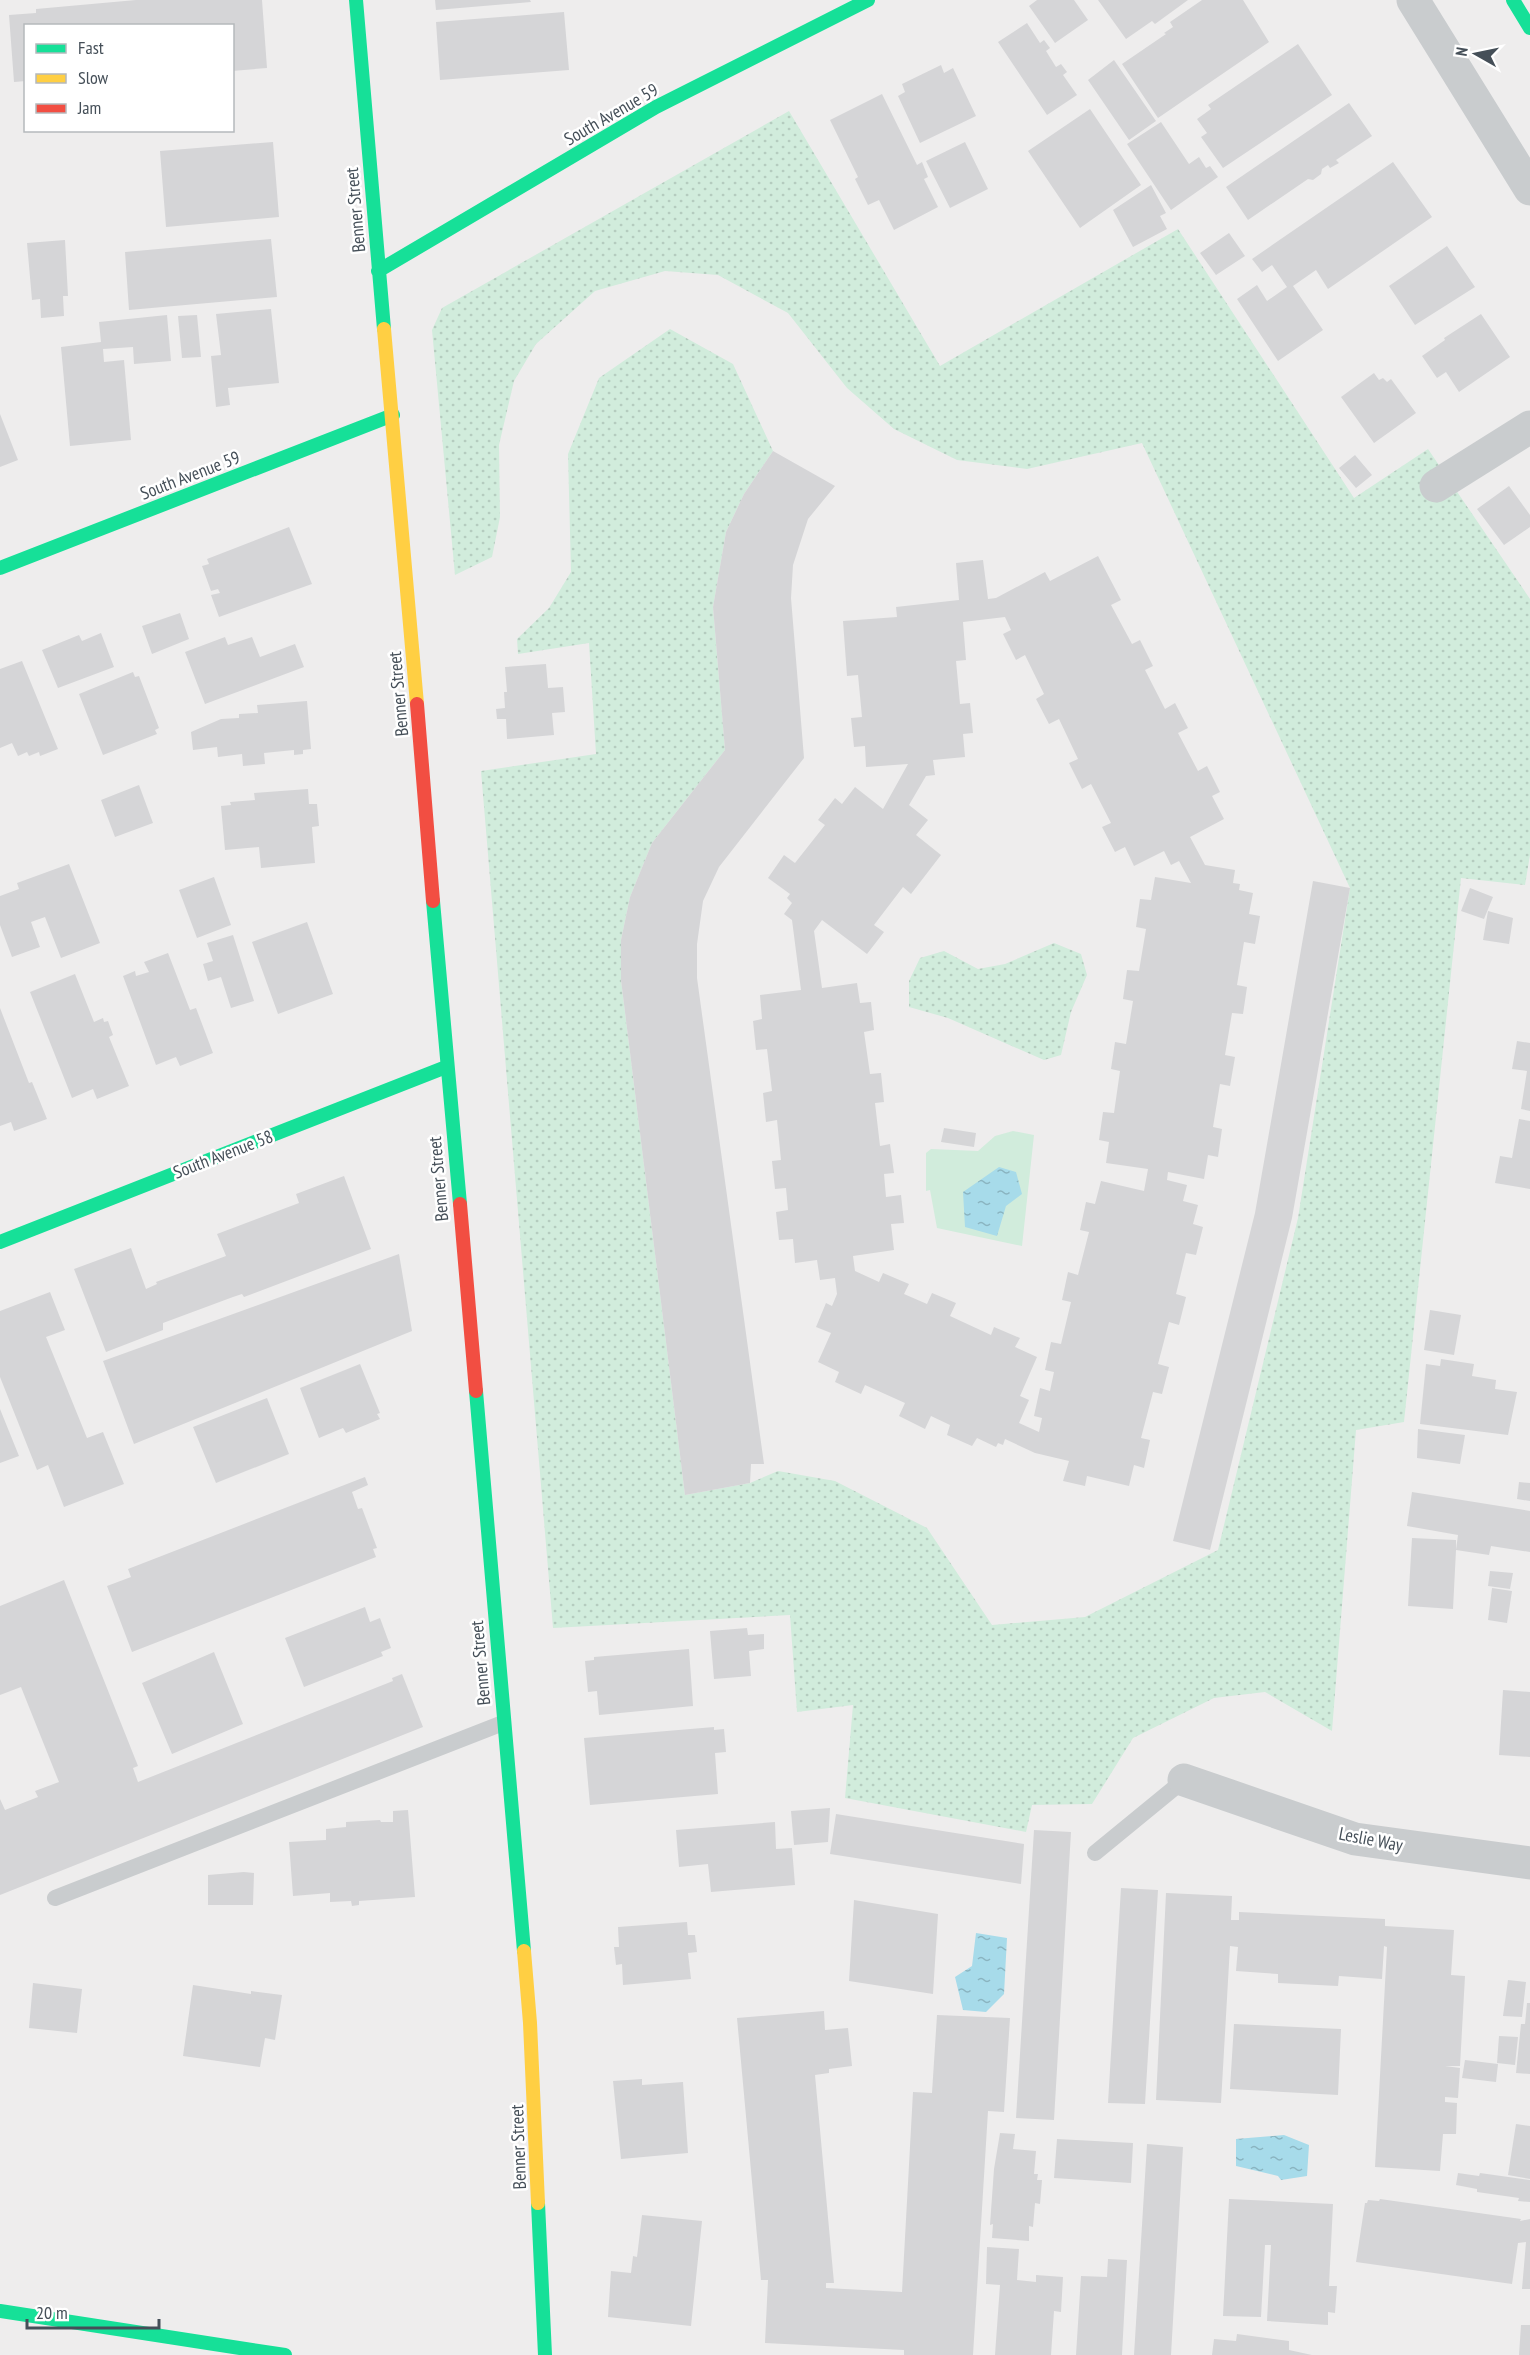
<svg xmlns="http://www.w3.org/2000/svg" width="1530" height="2355" font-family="'PT Sans Narrow',sans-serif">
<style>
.green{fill:url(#green-dots)}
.pitch{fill:#d1ecdc}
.water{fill:url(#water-ripples)}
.building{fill:#d5d5d7;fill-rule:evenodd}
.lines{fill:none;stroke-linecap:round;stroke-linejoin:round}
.lane{stroke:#c9ccce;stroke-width:16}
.street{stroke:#c9ccce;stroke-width:33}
.fast{stroke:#16e098;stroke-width:14}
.slow{stroke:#ffcf43;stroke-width:14}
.jam{stroke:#f24e42;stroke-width:14}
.labels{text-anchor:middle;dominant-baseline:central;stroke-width:5;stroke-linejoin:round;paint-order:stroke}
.street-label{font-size:18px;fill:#454f58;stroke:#fff}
</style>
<defs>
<pattern id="green-dots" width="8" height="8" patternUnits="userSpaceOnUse" patternTransform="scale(1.5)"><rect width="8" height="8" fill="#d1ecdc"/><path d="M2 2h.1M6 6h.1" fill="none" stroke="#b5ccbf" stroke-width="1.8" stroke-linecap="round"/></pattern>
<pattern id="water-ripples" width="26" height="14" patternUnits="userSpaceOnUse" patternTransform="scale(1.5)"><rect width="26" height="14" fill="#a7dbea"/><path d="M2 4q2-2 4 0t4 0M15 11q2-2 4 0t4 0" fill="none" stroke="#8ab4c0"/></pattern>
</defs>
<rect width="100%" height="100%" fill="#eeeded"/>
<path class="green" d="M789,111L940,366L1178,229L1354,498L1428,449L1530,599V855L1525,885L1461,878L1404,1422L1356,1430L1332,1731L1265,1692L1214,1698L1133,1738L1092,1804L1032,1805L1026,1832L845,1798L853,1705L797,1712L790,1615L553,1628L481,771L596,754L589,643L518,654L517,639L549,608L571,572L568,454L599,378L670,329L733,364L773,451L744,494L726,532L713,607L725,750L652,843L630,897L621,940V980L685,1495L750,1483L778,1471L835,1481L927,1528L992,1625L1085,1617L1218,1550L1298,1218L1350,888L1142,443L1027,469L957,460L894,429L847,388L788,313L718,275L665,271L595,291L536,344L514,381L499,445L500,517L492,557L455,575L432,330L442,308Z
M1054,943L1081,954L1087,975L1071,1012L1061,1055L1044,1060L948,1018L909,1007V981L920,958L944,951L978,969L1005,964Z"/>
<path class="pitch" d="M1013,1131L1034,1135L1022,1246L937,1228L930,1190L926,1191V1153L931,1149L978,1151L995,1136Z"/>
<path class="water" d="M999,1167L1016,1172L1022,1194L1006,1206L997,1236L965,1227L963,1192Z
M976,1933L1007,1938L1004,1994L986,2012L963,2010L955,1977L972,1966Z
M1284,2135L1309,2145L1307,2176L1281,2180L1278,2176L1236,2166V2139Z"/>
<path class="building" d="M136,0H262L267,68L232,71V26H26V81L14,82L9,15L36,13V9Z
M435,0H530L531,2L436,10Z
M1037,0H1074L1088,20L1055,43L1029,6Z
M1098,0H1188L1155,24L1152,21L1126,39Z
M1202,0H1243L1269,42L1158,118L1122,64L1166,34L1164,33L1173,27L1170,22Z
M564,12L569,70L440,80L436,22Z
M1027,23L1040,43L1044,40L1050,48L1046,51L1056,67L1061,64L1067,72L1063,75L1077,95L1047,115L998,42Z
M1298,44L1332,95L1223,168L1201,137L1207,133L1197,119L1211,109L1208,105Z
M1114,60L1156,121L1129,140L1088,80Z
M941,65L944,73L953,68L976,116L920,143L898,96L905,92L902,84Z
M882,94L917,165L922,162L928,177L924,179L938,207L894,230L879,200L868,205L855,179L858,177L830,120Z
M1349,103L1372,136L1336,160L1339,163L1330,168L1328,165L1322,169L1321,174L1313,180L1308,179L1248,220L1226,187Z
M1090,109L1141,185L1080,228L1028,151Z
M1161,122L1189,164L1199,157L1206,168L1210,166L1218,177L1171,210L1127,144Z
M273,142L279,217L166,227L160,151Z
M965,142L988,189L950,208L926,161Z
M1393,162L1432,217L1328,289L1316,270L1293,286L1323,330L1278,361L1237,299L1257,285L1267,301L1287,287L1272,265L1262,272L1252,259Z
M1151,185L1166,213L1160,216L1167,229L1133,247L1113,210Z
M1229,233L1245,256L1216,275L1200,253Z
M271,239L277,297L129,310L125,252Z
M65,240L68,296H63L64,316L41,318L40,299L32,300L27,243Z
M1447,246L1475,287L1415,325L1389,286Z
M271,309L279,383L228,388L230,405L216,407L211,356L221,355L216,314Z
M1481,314L1510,357L1459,392L1446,372L1437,378L1422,356L1445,340L1444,338Z
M167,315L171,361L134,364L133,347L103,349L104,362L124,360L131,440L70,446L61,347L101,342L99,322Z
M197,315L201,357L182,358L178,316Z
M1374,373L1379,380L1383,378L1387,382L1391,379L1416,413L1374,443L1341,397Z
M0,414L18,460L0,467Z
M773,451L835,486L808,519L793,565L791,598L804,758L719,867L703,901L697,944V978L764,1464H751L750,1483L685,1495L621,980V940L630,897L652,843L725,750L713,607L726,532L744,494Z
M1355,455L1372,475L1356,488L1339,468Z
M1509,486L1530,515V527L1504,545L1477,509Z
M289,527L312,584L219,617L211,595L220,593L218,589L211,591L202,566L209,564L207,559Z
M1098,556L1121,600L1111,605L1132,644L1140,640L1153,666L1145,670L1165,709L1175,703L1188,728L1178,733L1198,771L1207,766L1220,792L1212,796L1224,819L1190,837L1205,865L1235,870L1233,883L1240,884L1239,890L1253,893L1249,914L1260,916L1255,944L1244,942L1237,985L1247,987L1243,1014L1232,1013L1225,1055L1235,1057L1230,1086L1220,1084L1213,1127L1222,1129L1218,1157L1208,1155L1204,1179L1168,1172L1167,1180L1187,1185L1183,1201L1198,1205L1193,1224L1203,1227L1196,1255L1186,1253L1176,1294L1186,1297L1179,1325L1169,1322L1158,1364L1169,1367L1162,1394L1153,1392L1141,1438L1150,1440L1144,1468L1134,1465L1129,1486L1087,1476L1085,1486L1063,1481L1069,1461L1035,1453L1005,1439L1003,1445L998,1443L996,1447L977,1438L972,1446L947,1435L950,1425L931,1416L925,1429L899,1416L905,1403L865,1385L861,1394L835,1382L839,1372L818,1362L831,1333L816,1327L826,1303L832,1306L837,1294L835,1278L820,1280L817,1260L795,1263L793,1239L779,1240L776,1212L788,1210L786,1188L775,1189L772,1161L781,1160L777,1120L766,1122L763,1093L772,1091L767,1049L756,1050L753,1021L762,1019L760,995L801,990L792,920L784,914L792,903L787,898L790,894L768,878L784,855L795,863L825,825L818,820L835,798L842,804L855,787L883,809L908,764L866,767L865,746L854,747L851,718L862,717L858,675L847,676L843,621L897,617L896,607L959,600L956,563L983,560L988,599L996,598L1045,572L1050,581ZM1005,617L1011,630L1003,634L1016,660L1025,655L1044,694L1036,699L1049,724L1059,719L1078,759L1069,763L1082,789L1091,784L1111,823L1102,827L1115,852L1125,847L1134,866L1164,851L1171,865L1179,861L1191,883L1155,877L1151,900L1140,899L1136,927L1146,929L1139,971L1127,970L1123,999L1133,1001L1126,1044L1115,1042L1111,1069L1120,1071L1114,1113L1103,1112L1099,1140L1109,1142L1106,1163L1148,1169L1144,1191L1101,1181L1095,1204L1086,1202L1080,1230L1089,1232L1078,1275L1068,1272L1062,1300L1071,1302L1061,1344L1051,1342L1045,1370L1054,1372L1050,1391L1040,1388L1034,1416L1042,1418L1039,1432L1019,1423L1029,1400L1020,1396L1037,1357L1015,1347L1020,1338L994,1327L991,1335L950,1316L956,1303L932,1293L927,1304L904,1294L909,1284L883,1273L879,1282L855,1271L853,1256L894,1250L891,1224L904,1223L901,1195L886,1197L884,1174L894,1173L890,1144L880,1146L875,1103L884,1102L881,1073L870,1074L864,1032L874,1030L871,1002L860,1003L857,983L822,988L814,931L822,920L867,954L884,932L874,925L903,887L911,894L941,855L916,835L928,820L909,805L926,776L935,775L933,760L965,757L963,734L973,733L970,703L960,704L956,661L966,660L963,622Z
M180,613L189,639L152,654L142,626Z
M101,633L114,667L58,688L42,650L79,635L82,641Z
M225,637L228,645L252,637L260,657L295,644L304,667L205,704L185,652Z
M22,661L58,749L40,756L39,752L29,756L27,752L18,756L12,743L0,748V669Z
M546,664L548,688L563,687L565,712L552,713L554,735L507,739L506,719H497L496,709L505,708L504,692H507L505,667Z
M133,672L135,677L139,676L159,728L155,730L157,734L103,755L79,694Z
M307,701L311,749L303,750V754L294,755V750L264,753L265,764L243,766L242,754L218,757L217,747L193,750L191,732L221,719L239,718V714L258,713L257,705Z
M139,785L153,823L115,837L101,800Z
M308,789L309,804H317L319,826L312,827L315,863L261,868L259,847L225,850L221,806L231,805L230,802L255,800L254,793Z
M69,864L100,943L61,958L45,917L31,922L40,947L12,957L0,925V896L19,889L17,883Z
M214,877L231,925L197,938L179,890Z
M1313,881L1350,888L1292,1218L1210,1550L1173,1541L1255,1213Z
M1470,888L1493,897L1484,919L1461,911Z
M1488,911L1513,918L1509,944L1483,940Z
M307,922L333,994L278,1014L252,942Z
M233,935L254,1001L231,1008L221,977L208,981L203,964L213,961L207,943Z
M168,953L190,1010L196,1008L213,1053L180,1066L176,1057L156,1065L123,976L135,971L136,976L149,972L144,962Z
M75,974L94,1022L103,1018L104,1022L108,1021L113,1035L109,1037L129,1086L97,1099L93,1089L72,1098L30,992Z
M0,1008L29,1083L32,1082L47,1119L14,1131L11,1122L0,1126Z
M1517,1041L1530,1043V1111L1521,1109L1527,1071L1512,1069Z
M1519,1119L1530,1121V1189L1495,1183L1500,1156L1512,1158Z
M944,1128L976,1133L974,1147L941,1142Z
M344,1176L371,1249L244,1297L242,1294L233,1297L163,1323V1330L106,1352L74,1269L131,1248L146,1289L157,1284L156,1282L226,1256L217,1234L299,1203L296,1194Z
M399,1254L412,1331L134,1444L103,1361Z
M50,1292L65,1330L46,1337L87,1438L103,1432L124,1484L64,1507L48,1465L37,1470L0,1377V1311Z
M1430,1310L1461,1315L1454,1355L1424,1350Z
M1441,1359L1474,1364L1472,1376L1496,1380L1495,1389L1517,1392L1508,1435L1420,1424L1426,1364L1440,1366Z
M360,1364L380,1413L377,1414L380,1419L346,1433L343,1428L319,1438L300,1388Z
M267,1398L289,1454L216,1483L193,1427Z
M0,1409L19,1456L0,1463Z
M1418,1429L1465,1435L1460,1464L1417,1458Z
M365,1477L368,1485L352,1492L358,1509L362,1508L377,1548L373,1549L376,1557L132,1652L107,1586L131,1577L128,1569Z
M1519,1482L1530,1483V1501L1517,1499Z
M1412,1492L1530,1511V1552L1491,1546L1489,1555L1456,1550L1453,1609L1408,1606L1412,1538L1456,1540V1550L1458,1535L1407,1526Z
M1490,1571L1513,1573L1510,1589L1488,1586Z
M64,1580L138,1766L133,1768L138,1782L393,1681L392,1678L402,1674L423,1727L0,1895V1799L5,1810L38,1797L35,1791L59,1782L21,1687L0,1695V1606Z
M1492,1588L1512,1591L1507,1623L1488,1620Z
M365,1607L370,1622L380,1618L391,1648L381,1652L383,1656L304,1687L285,1638Z
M747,1628L748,1635L764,1634V1649L749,1651L751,1676L714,1679L710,1631Z
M689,1649L693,1706L599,1715L597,1691L588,1692L585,1661L594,1660V1657Z
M214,1652L243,1724L172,1754L142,1683Z
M1503,1690L1530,1692V1757L1499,1755Z
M714,1727V1730L724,1729L726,1752L715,1753L718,1794L590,1805L584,1738Z
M830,1808L828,1842L794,1845L791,1811Z
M408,1810L415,1897L359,1901V1905L352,1906L351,1901L330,1902V1893L293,1896L289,1842L326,1840V1829L346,1827V1822L380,1820L381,1822H393V1811Z
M836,1814L1024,1844L1021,1884L830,1854Z
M775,1822L776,1849L792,1848L795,1885L711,1892L708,1864L679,1867L676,1830Z
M1034,1830L1071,1832L1054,2120L1016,2118Z
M244,1872L254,1873L253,1905H208V1875Z
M1121,1888L1158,1890L1145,2104L1108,2103Z
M1166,1893L1232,1896L1231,1920H1239V1912L1385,1919V1926L1454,1930L1451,1975L1465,1976L1460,2066H1445L1460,2068L1458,2098L1445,2097V2102L1457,2103L1456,2134H1443L1440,2171L1375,2167L1387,1947L1384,1946L1382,1979L1339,1976L1338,1986L1278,1983V1974L1236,1971L1238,1947L1230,1946L1221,2103L1156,2100Z
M854,1900L938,1914L933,1994L849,1981Z
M687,1922L688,1935H695L697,1952L688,1953L691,1979L623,1985L622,1964L616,1965L614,1947H619L618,1927Z
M1508,1980L1526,1982L1522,2017L1503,2016Z
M33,1983L82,1989L77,2033L29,2028Z
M193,1985L251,1994V1991L282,1995L275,2040L265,2038L260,2067L183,2056Z
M1527,2003H1530V2074L1516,2073L1521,2024H1525Z
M824,2011L825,2030L848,2028L852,2066L829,2069V2073L815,2075L834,2283H826V2288L902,2292L913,2092L932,2093L937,2015L1010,2018L1004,2112L988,2111L973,2355H904V2350L765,2343L768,2280H761L737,2018Z
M1234,2024L1341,2029L1338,2095L1230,2089Z
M1499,2036L1518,2037L1515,2065L1497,2063Z
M1465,2060L1498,2064L1496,2082L1462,2078Z
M642,2079V2085L683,2082L688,2153L621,2159L613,2081Z
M1516,2124L1530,2126V2179L1508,2175Z
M1000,2133L1015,2134L1013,2149L1036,2151L1034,2174H1038L1037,2180H1042L1040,2204L1035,2203L1033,2227L1029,2226V2241L992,2238L993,2224L990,2225L994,2169Z
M1057,2139L1133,2143L1131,2183L1054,2178Z
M1147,2144L1183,2147L1171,2355H1134Z
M1458,2173L1479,2176L1480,2173L1530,2180V2202L1518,2201L1519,2198L1477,2192V2189L1456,2185Z
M1229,2199L1333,2204L1329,2286H1337L1335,2313L1328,2312V2325L1267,2321L1271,2245H1265L1261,2317L1223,2316Z
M1380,2199L1521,2219L1520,2221L1530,2219V2289H1522L1526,2242L1518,2243L1512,2284L1356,2262L1365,2203H1367L1368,2200L1379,2201Z
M642,2215L702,2221L691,2326L608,2317L611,2271L631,2273L633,2256L637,2257Z
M987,2247L1019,2249L1017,2280L1036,2282V2275L1063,2277L1061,2312L1054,2311L1051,2355H995L1000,2285L986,2284Z
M1108,2259L1127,2260L1122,2355H1076L1081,2276L1107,2277Z
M1521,2325H1530V2355H1519Z
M1237,2334L1289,2341V2350L1312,2355H1212L1214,2339L1236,2341Z"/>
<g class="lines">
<path class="lane" d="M1095,1853L1184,1780
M55,1898L503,1723"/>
<path class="street" d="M1413,0L1530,189
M1436,486L1530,427
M1184,1780L1355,1839L1530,1863"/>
<path class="fast" d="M356,0L384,329
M1513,0L1530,28
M378,271L656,107L868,0
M0,568L393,415
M433,901L460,1204
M0,1242L446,1067
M476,1391L524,1951
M538,2203L545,2355
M0,2311L285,2355"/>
<path class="slow" d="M384,329L417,704
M524,1951L530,2023L538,2203"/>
<path class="jam" d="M417,704L433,901
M460,1204L476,1391"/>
</g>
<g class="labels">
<g class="street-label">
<text transform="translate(611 114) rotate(-30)">South Avenue 59</text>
<text transform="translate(355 210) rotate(-95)">Benner Street</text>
<text transform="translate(190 475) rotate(-21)">South Avenue 59</text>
<text transform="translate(398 694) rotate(-95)">Benner Street</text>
<text transform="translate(223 1154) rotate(-21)">South Avenue 58</text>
<text transform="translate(438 1179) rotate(-95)">Benner Street</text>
<text transform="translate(480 1663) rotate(-95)">Benner Street</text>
<text transform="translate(1371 1839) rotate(11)">Leslie Way</text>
<text transform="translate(518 2147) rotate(-92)">Benner Street</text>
</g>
</g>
<rect x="24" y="24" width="210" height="108" fill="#ffffff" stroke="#b5b9bc" stroke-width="1.5"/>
<rect x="36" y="44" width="30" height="9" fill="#16e098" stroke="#b5b9bc" stroke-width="1.5"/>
<text x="78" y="54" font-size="18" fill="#454f58">Fast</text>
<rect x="36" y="74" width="30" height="9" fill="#ffcf43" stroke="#b5b9bc" stroke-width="1.5"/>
<text x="78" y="84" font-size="18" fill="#454f58">Slow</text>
<rect x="36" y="104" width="30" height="9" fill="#f24e42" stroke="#b5b9bc" stroke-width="1.5"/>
<text x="78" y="114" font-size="18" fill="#454f58">Jam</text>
<g transform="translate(1476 54) rotate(279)" stroke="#ffffff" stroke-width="4.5" paint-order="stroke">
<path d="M0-4.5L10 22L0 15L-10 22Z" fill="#454f58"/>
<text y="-9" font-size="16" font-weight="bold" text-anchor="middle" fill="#454f58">N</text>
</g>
<path d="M27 2319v9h132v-9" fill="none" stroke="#454f58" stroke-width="3"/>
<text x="36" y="2319" font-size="18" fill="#454f58" stroke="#ffffff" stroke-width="4.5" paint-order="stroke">20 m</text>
</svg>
